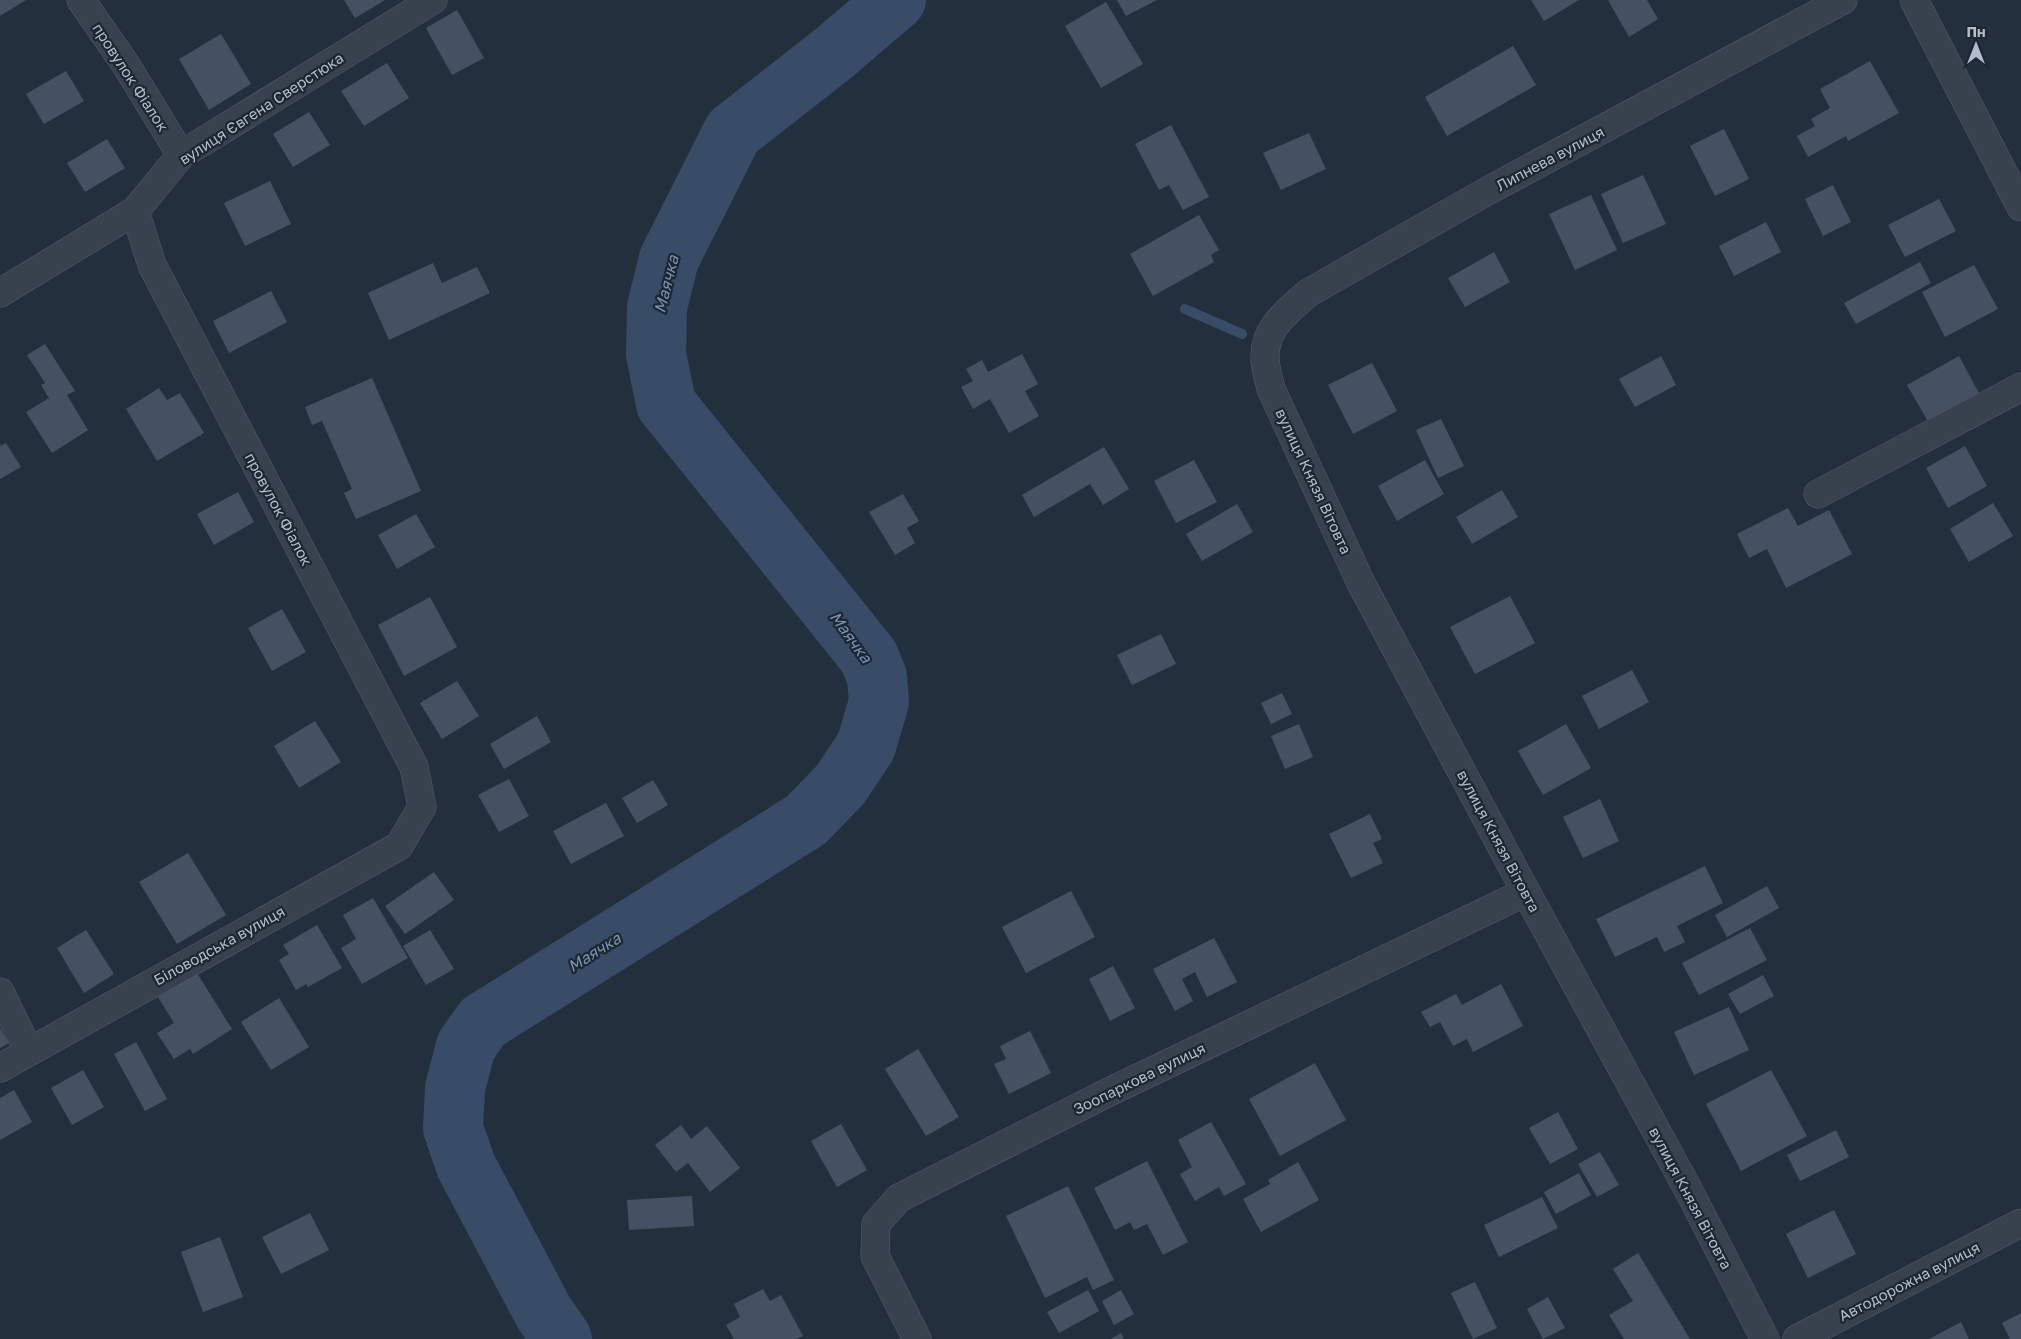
<svg xmlns="http://www.w3.org/2000/svg" width="2021" height="1339" font-family="'Golos Text',sans-serif">
<style>
.lines{fill:none;stroke-linecap:round;stroke-linejoin:round}
.stream{stroke:#394c67;stroke-width:10}
.river{stroke:#394c67;stroke-width:60}
.building{fill:#455162}
.minor-casing{stroke:#565f6c;stroke-width:29}
.minor{stroke:#38414e;stroke-width:28}
.labels{text-anchor:middle;dominant-baseline:central;stroke-width:4.5;stroke-linejoin:round;paint-order:stroke}
.street-label{font-size:15px;fill:#b4bcc9;stroke:#1d2633}
.water-label{font-size:16px;font-style:italic;fill:#7c92b1;stroke:#1d2633}
</style>
<rect width="100%" height="100%" fill="#242f3e"/>
<g class="lines">
<path class="stream" d="M1185,309L1242,334"/>
<path class="river" d="M562,1339L544,1313L466,1166L453,1128L455,1088L466,1046L483,1022L806,820L840,785L866,746L879,702L877,677L869,657L666,404L656,354L657,307L669,259L733,132L834,53L896,0"/>
</g>
<path class="building" d="M0,0H26L0,16Z
M344,0H385L355,18Z
M1117,0H1157L1126,16Z
M1531,0H1579L1544,21Z
M1608,0H1647L1658,19L1629,37Z
M1106,2L1143,64L1101,88L1065,26Z
M457,10L484,58L452,75L426,28Z
M221,34L251,84L209,110L179,59Z
M1513,46L1536,85L1447,136L1425,97Z
M1870,61L1899,113L1848,141L1846,136L1808,157L1797,136L1815,126L1811,119L1830,108L1820,89Z
M387,63L409,98L364,126L341,91Z
M66,71L84,101L44,124L26,94Z
M309,112L330,145L293,167L273,134Z
M1171,125L1209,197L1183,210L1169,185L1159,190L1135,144Z
M1724,129L1749,179L1715,196L1690,146Z
M1309,133L1326,169L1281,190L1263,153Z
M107,139L125,168L85,192L67,163Z
M1643,175L1666,224L1623,243L1601,194Z
M270,181L291,224L245,246L224,203Z
M1833,185L1851,222L1823,236L1805,199Z
M1591,195L1617,250L1575,270L1549,214Z
M1939,199L1956,231L1905,257L1888,225Z
M1199,215L1219,250L1211,255L1214,262L1153,296L1130,254Z
M1766,222L1781,252L1734,276L1719,246Z
M1494,252L1510,282L1465,307L1448,278Z
M1920,262L1931,283L1856,324L1844,303Z
M433,263L442,283L477,267L490,293L389,340L368,293Z
M1974,265L1998,309L1945,337L1922,292Z
M271,291L287,322L229,353L213,321Z
M45,344L75,391L67,395L88,430L52,453L26,412L49,398L41,385L45,383L27,355Z
M1022,354L1038,384L1025,391L1039,416L1009,433L990,399L973,409L961,387L973,381L966,369L982,360L988,372Z
M1661,356L1676,385L1635,407L1619,379Z
M1959,356L1981,397L1930,425L1907,385Z
M1372,363L1397,411L1353,434L1328,385Z
M372,378L421,491L356,519L344,493L352,489L322,421L312,425L305,407Z
M159,388L167,400L180,393L204,433L157,461L126,409Z
M1441,419L1464,466L1438,478L1416,430Z
M0,443L1,446L6,443L21,467L0,479Z
M1965,446L1987,486L1948,508L1926,468Z
M1104,447L1129,489L1103,505L1090,484L1034,517L1022,495Z
M1194,460L1217,502L1176,523L1154,481Z
M1425,460L1444,494L1397,521L1378,486Z
M1502,490L1518,517L1472,544L1456,517Z
M238,492L254,522L214,545L197,514Z
M903,494L919,521L907,528L915,543L895,555L869,512Z
M1993,503L2013,536L1969,562L1950,529Z
M1237,504L1253,532L1202,561L1186,534Z
M1788,508L1798,526L1829,510L1852,554L1786,588L1767,549L1749,558L1737,534Z
M416,514L435,547L397,569L378,535Z
M1510,596L1535,643L1475,674L1450,627Z
M430,597L457,647L404,676L378,625Z
M282,609L306,652L272,671L248,628Z
M1161,634L1176,664L1132,685L1117,655Z
M1632,670L1649,702L1599,729L1582,696Z
M457,681L479,716L442,739L420,703Z
M1282,693L1292,714L1271,724L1261,703Z
M537,716L551,742L504,769L490,744Z
M315,721L341,762L299,788L274,746Z
M1299,724L1313,757L1285,769L1271,736Z
M1566,724L1591,768L1543,795L1518,751Z
M509,779L529,816L499,832L478,795Z
M653,780L668,805L637,823L622,798Z
M1600,799L1619,841L1583,858L1563,817Z
M606,803L624,836L571,864L553,831Z
M1370,814L1382,839L1373,843L1383,863L1351,878L1329,834Z
M188,853L226,915L177,944L139,882Z
M1705,866L1723,903L1677,926L1685,942L1664,952L1657,937L1615,957L1596,919Z
M434,872L454,900L405,934L385,906Z
M1767,886L1779,908L1727,937L1715,915Z
M1071,891L1095,937L1026,973L1002,927Z
M373,898L408,958L362,984L341,948L356,939L343,915Z
M317,925L342,968L308,987L306,984L296,990L279,960L289,954L283,945Z
M1750,928L1767,960L1699,995L1682,963Z
M86,930L114,974L84,993L57,948Z
M430,930L454,969L426,985L403,946Z
M1214,938L1237,982L1207,997L1195,972L1182,979L1193,1001L1175,1011L1153,969Z
M1113,966L1135,1008L1110,1021L1089,979Z
M197,973L232,1029L193,1054L190,1049L174,1059L157,1033L174,1023L158,997Z
M1763,975L1774,996L1740,1014L1728,994Z
M1501,984L1523,1026L1473,1052L1467,1039L1453,1046L1440,1022L1430,1027L1421,1012L1456,994L1462,1005Z
M279,998L309,1047L271,1070L241,1022Z
M1729,1007L1749,1050L1694,1075L1674,1032Z
M0,1028L9,1043L0,1048Z
M1030,1031L1051,1073L1009,1094L994,1064L1006,1059L1000,1046Z
M136,1042L167,1099L145,1111L114,1054Z
M918,1049L959,1117L926,1136L885,1069Z
M1315,1063L1346,1120L1280,1156L1249,1099Z
M83,1070L104,1107L72,1125L51,1088Z
M1771,1070L1807,1136L1741,1171L1706,1104Z
M14,1090L32,1122L0,1140V1098Z
M1558,1112L1578,1149L1550,1164L1529,1128Z
M1211,1122L1246,1184L1224,1196L1219,1187L1195,1201L1180,1174L1192,1167L1178,1140Z
M841,1124L867,1170L837,1187L811,1141Z
M681,1125L691,1139L707,1126L740,1168L710,1192L688,1163L676,1172L655,1145Z
M1836,1130L1849,1157L1800,1181L1787,1155Z
M1600,1152L1619,1185L1597,1197L1578,1164Z
M1147,1161L1188,1242L1163,1255L1147,1224L1134,1230L1130,1222L1115,1230L1094,1188Z
M1298,1162L1319,1200L1261,1232L1243,1199L1270,1184L1268,1180Z
M1579,1173L1591,1195L1556,1214L1544,1192Z
M1068,1186L1114,1280L1093,1290L1087,1277L1045,1298L1006,1216Z
M692,1196L694,1226L629,1230L627,1200Z
M1542,1197L1558,1228L1499,1257L1484,1225Z
M1834,1210L1856,1254L1808,1278L1786,1234Z
M310,1213L329,1250L281,1274L262,1237Z
M220,1237L243,1297L203,1312L181,1252Z
M1638,1253L1690,1339H1624L1609,1315L1633,1301L1613,1269Z
M1475,1282L1497,1328L1473,1339L1451,1293Z
M763,1289L770,1301L781,1295L803,1336L797,1339H734L726,1325L740,1317L734,1304Z
M1088,1290L1099,1311L1059,1333L1047,1312Z
M1121,1290L1134,1314L1114,1325L1102,1301Z
M1548,1297L1565,1328L1543,1339L1527,1309Z
M2021,1313V1339H2010L2002,1323Z
M1961,1322L1969,1339H1929Z
M1121,1333L1124,1339H1111Z"/>
<g class="lines">
<defs>
<path id="minor" d="M81,0L126,65L181,155
M1914,0L2021,207
M0,293L135,211L181,155L433,0
M1818,494L2021,387
M0,992L29,1052
M0,1068L399,846L422,807L414,767L152,265L135,211
M917,1339L875,1256L876,1224L899,1198L1109,1092L1526,892
M1765,1339L1689,1191L1526,892L1361,583L1271,389C1269,379 1265,368 1265,358C1264,328 1288,311 1308,293L1491,189L1843,0
M1797,1339L2021,1223"/>
</defs>
<use href="#minor" class="minor-casing"/>
<use href="#minor" class="minor"/>
</g>
<g class="labels">
<g class="street-label">
<text transform="translate(131 77) rotate(57)">провулок Фіалок</text>
<text transform="translate(261 108) rotate(-33)">вулиця Євгена Сверстюка</text>
<text transform="translate(1550 158) rotate(-28)">Липнева вулиця</text>
<text transform="translate(1314 481) rotate(65)">вулиця Князя Вітовта</text>
<text transform="translate(279 509) rotate(62)">провулок Фіалок</text>
<text transform="translate(1499 841) rotate(62)">вулиця Князя Вітовта</text>
<text transform="translate(219 945) rotate(-29)">Біловодська вулиця</text>
<text transform="translate(1139 1078) rotate(-26)">Зоопаркова вулиця</text>
<text transform="translate(1691 1198) rotate(62)">вулиця Князя Вітовта</text>
<text transform="translate(1909 1281) rotate(-27)">Автодорожна вулиця</text>
</g>
<g class="water-label">
<text transform="translate(666 284) rotate(-76)">Маячка</text>
<text transform="translate(851 637) rotate(54)">Маячка</text>
<text transform="translate(594 952) rotate(-32)">Маячка</text>
</g>
</g>
<g transform="translate(1976 45)" stroke="#1d2633" stroke-width="4" paint-order="stroke">
<path d="M0-4L9 19L0 12L-9 19Z" fill="#b4bcc9"/>
<text y="-8" font-size="14" font-weight="bold" text-anchor="middle" fill="#b4bcc9">Пн</text>
</g>
</svg>
